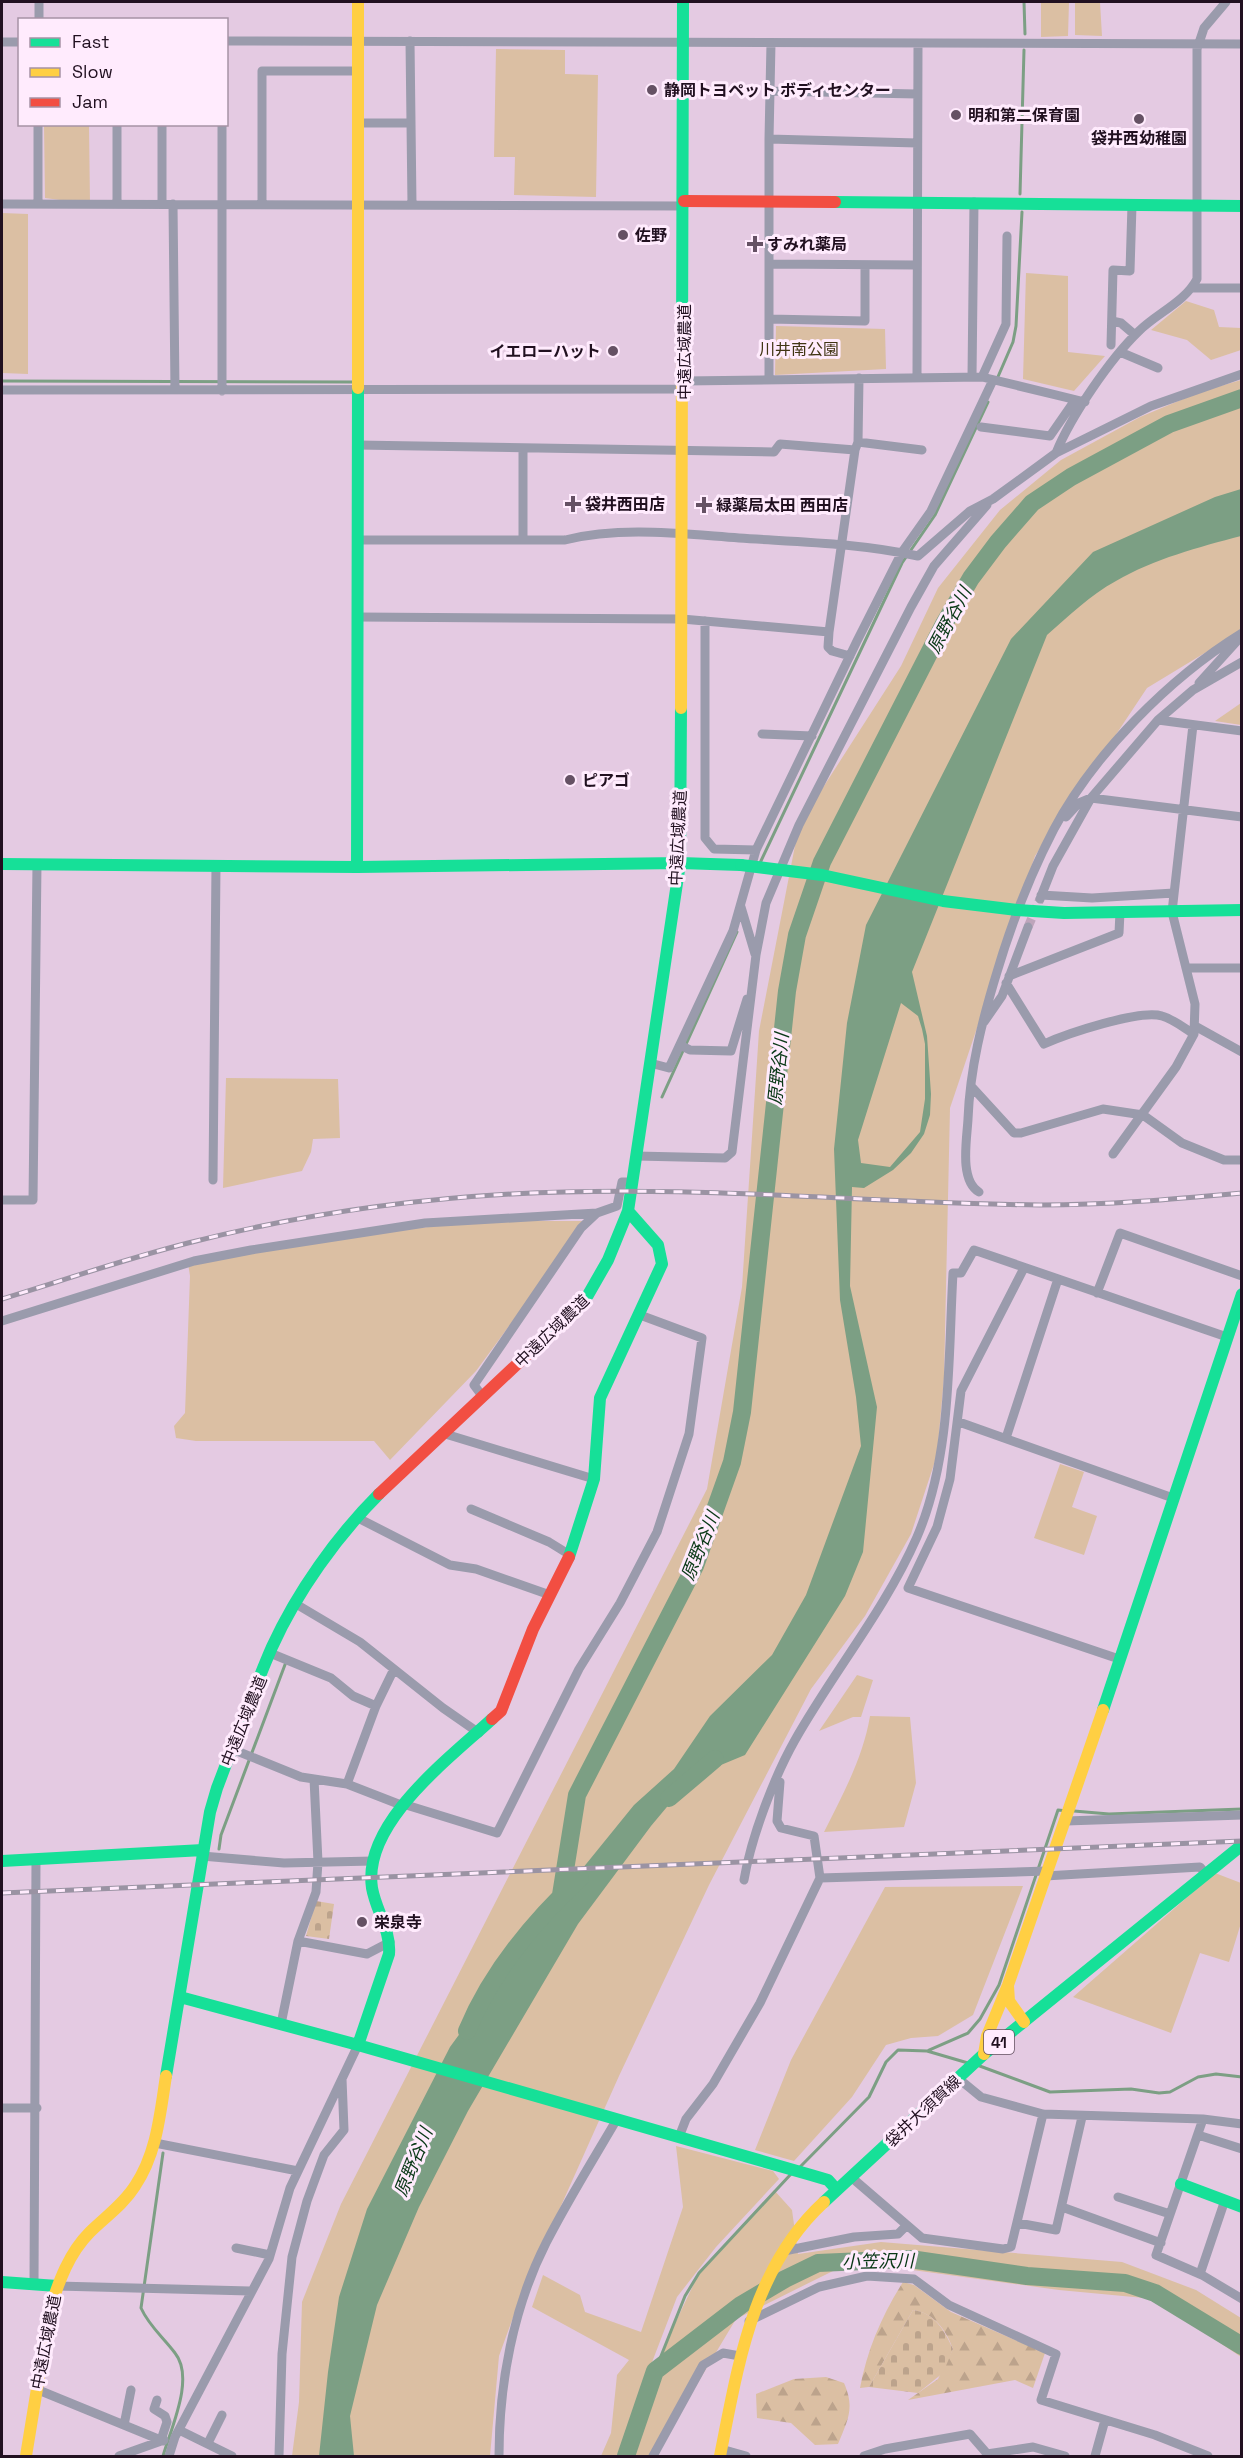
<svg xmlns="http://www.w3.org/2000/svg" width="1243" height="2458" font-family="'Space Grotesk','Noto Sans JP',sans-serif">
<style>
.green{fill:#dbbfa3}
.forest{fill:url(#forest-firs)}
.cemetery{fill:url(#cemetery-stones)}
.water{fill:#7c9f84;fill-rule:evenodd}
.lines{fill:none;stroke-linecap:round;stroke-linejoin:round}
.stream{stroke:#7c9f84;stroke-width:3}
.river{stroke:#7c9f84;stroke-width:18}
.street-tunnel{stroke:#bda5bb;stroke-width:9;stroke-dasharray:9 4.5;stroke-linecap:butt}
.street{stroke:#9a9bac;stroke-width:9}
.fast{stroke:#16e098;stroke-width:12}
.slow{stroke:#ffcf43;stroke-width:12}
.jam{stroke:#f24e42;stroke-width:12}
.rail-casing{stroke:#9a93a3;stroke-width:5}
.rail{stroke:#ffebfd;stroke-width:3;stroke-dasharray:9;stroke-linecap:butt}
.fast-bridge{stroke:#16e098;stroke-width:12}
.poi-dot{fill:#655164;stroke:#ffebfd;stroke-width:2}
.labels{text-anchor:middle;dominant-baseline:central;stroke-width:6;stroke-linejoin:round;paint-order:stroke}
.shield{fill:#ffebfd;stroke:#645262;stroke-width:1.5}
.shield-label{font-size:15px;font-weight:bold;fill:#211020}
.poi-label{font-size:16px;font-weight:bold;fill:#211020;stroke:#ffebfd;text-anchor:start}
.park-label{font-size:16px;fill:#413514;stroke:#ffebfd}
.street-label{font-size:16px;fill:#211020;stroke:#ffebfd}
.water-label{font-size:18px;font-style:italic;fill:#093816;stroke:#ffebfd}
</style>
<defs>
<pattern id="forest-firs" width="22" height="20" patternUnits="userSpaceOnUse" patternTransform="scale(1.5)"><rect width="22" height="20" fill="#dbbfa3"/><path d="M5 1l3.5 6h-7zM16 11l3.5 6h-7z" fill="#bca38c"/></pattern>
<pattern id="cemetery-stones" width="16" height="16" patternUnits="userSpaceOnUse" patternTransform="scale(1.5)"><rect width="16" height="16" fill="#dbbfa3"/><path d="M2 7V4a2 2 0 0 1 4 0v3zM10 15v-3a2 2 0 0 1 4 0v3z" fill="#bca38c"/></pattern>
</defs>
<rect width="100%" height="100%" fill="#e4cae2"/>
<path class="green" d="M1041,2H1069L1068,36L1041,37Z
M1075,2H1100L1102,36L1075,35Z
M496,49L565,50V74L598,75L596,197L514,195L515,157H494Z
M44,125H89L90,204L45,198Z
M2,213L28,214V374L2,373Z
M1026,273L1068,276V352L1105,356L1074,391L1023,379Z
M1186,301L1214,310L1219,327L1241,328V350L1211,360L1187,340L1151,330Z
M776,326L885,329L886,369L775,375Z
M1241,380V631L1147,688L1035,856L950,1108L944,1378L937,1455L911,1534L865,1616L811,1689L709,1885L619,2076L522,2293L499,2356L490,2456H292L299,2402L302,2302L341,2204L707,1489L742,1287L759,1031L799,825L901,666L938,588L1000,510L1061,460L1140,417L1200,392Z
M1241,703V725L1215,721Z
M226,1078L338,1079L340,1138L313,1139L311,1152L302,1171L223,1188Z
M486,1221H584L581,1228L476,1371L390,1460L374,1441H196L176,1438L174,1426L185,1413L190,1276L188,1263L303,1240Z
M1060,1464L1084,1472L1072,1507L1097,1516L1084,1555L1034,1538Z
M857,1675L873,1680L861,1717H853L819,1731Z
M870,1716L910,1717L916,1783L904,1827L824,1832C843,1794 863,1758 870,1716Z
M1215,1873L1241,1883V1923L1229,1962L1200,1953L1171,2033L1073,1997Z
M1023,1886L973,2015L938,2036L911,2038L886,2045L852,2097L794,2161L755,2150L791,2060L885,1887Z
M676,2146L773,2171L779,2179L716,2247L677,2297L641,2391L621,2456H601L611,2433L617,2375L629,2360L532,2307L543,2275L580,2295L585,2312L641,2332L683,2207Z
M774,2190L792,2210L798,2254L881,2242L1122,2262L1196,2290L1241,2318V2357L1155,2299L1059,2290L898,2268L833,2271L736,2319L654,2456H631L635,2434L670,2334L699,2273Z"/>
<path class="forest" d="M903,2282L914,2285L951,2312L1045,2353L1033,2388L1015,2380L908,2400L938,2379L953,2349C946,2330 934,2313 913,2310L869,2387L860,2388C867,2350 882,2315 903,2282Z
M826,2377L844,2383C855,2408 848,2420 838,2444L815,2445L791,2423L757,2418L756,2394L794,2379Z"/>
<path class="cemetery" d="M316,1901L334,1904L329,1939L306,1936Z
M913,2310C935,2313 944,2330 953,2349L943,2373L918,2393L869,2387Z"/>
<path class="water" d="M1241,489V536C1199,547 1154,559 1116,581C1090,595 1069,616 1047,635L912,972L927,1036L931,1094L930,1115L924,1134L911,1153L893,1170L864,1188L852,1187L850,1286L877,1407L863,1552L845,1596L745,1755L692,1777L651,1826L578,1924L468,2111L419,2207L377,2305L350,2416L354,2456H319L328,2372L339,2297L367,2209L450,2047L561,1895L634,1805L674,1769L710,1716L772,1655L806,1595L861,1446L856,1397L840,1300L834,1149L847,1023L866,925L1011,639L1093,552L1215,497ZM901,1003L918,1016L922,1029L925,1044V1099L920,1132L890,1167L861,1163L858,1140Z"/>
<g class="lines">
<path class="stream" d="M1024,2L1025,34
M1020,194L1024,50
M997,379L1013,342L1016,326L1022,212
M2,381L353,382
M760,863L902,563L935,515L988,402
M662,1097L737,932
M1074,1811L1109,1814L1242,1809
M219,1849L221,1835L286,1662
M929,2050L968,2033L980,2019L999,1985L1058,1810L1067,1811
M977,2065L1050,2092L1131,2089L1159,2093L1170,2092L1198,2077L1216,2074L1242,2077
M163,2153L141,2308C149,2326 163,2337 175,2353C195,2378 171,2428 163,2456
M799,2168L869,2097L886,2062L898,2050L927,2051L968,2063
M655,2371L685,2296L699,2273L791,2174"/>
<path class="river" d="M669,1798L715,1759
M561,1895L577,1795L695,1566L732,1462L742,1412L787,991L797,935L822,862L944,624L971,578L998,542L1032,503L1071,477L1169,424L1242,398
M467,2031C491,1973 534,1921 580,1878
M626,2456L655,2371L741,2305L785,2279L818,2263L910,2259L1027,2276L1125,2283L1155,2293L1242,2346"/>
<path class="street-tunnel" d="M1028,927L1040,899"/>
<path class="street" d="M39,20V2
M226,41L1242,44
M410,41L412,205
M2,42H20
M771,43L769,139L917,143
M770,91L917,94
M358,123H411
M117,124V204
M222,124V391
M769,139V264
M38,203V124
M2,204L684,206
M162,204V124
M173,204L175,390
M262,204V71H358
M1193,288H1242
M769,319L865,321V265
M1112,321L1121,323L1135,335
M1111,345L1113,270L1130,271L1132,205
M1120,352L1158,368
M917,377L918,44
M972,377L974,202
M982,377L1006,324L1007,236
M769,380V264L916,265
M684,381L982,377L1085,402
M2,390L684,389
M981,427L1050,436L1075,400
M858,442L922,450
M357,445L774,452L780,444L855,450L829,632
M523,448V540
M855,450L858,442L859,378
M1056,453C1071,416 1110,359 1139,331C1157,313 1185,302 1197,279V49L1204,28L1226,2
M357,540H565C621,526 682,534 739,538C799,542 859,543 918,556L970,511L993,499L1056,453L1151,406L1242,374
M357,617L682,619L829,632L828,647L832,651L850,656
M705,621V838L714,849L756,850
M1199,683L1238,640
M1158,720L1242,731
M762,734L812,736
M1066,817L1079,803L1091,798L1242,817
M1041,895L1092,898L1174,893
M1040,899L1053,866L1091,798L1158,720L1193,690L1242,662
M741,907L755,954
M1186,968H1242
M1009,976L1119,933L1120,912
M1006,983L1044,1044C1066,1034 1140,1009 1162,1016C1173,1019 1184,1028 1194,1034
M984,1022L1002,996L1028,927
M1195,1026L1242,1052
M680,1045L690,1050L731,1051L747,999
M650,1063L669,1068L733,931L756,850L857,641L902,552L931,511L993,380
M971,1086L1014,1133H1021L1103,1109L1143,1115L1182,1143L1224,1160H1242
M1113,1154L1176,1067L1194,1034L1195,1004L1172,912L1193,725
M636,1156L725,1158L732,1152L756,955L766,903L799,825L911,607L934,566L987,505
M213,1180L216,865
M979,1192C959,1180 967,1139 968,1119C970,1068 982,1021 997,972C1012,922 1030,875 1054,829C1094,754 1169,678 1242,633
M2,1200H33L37,864
M1024,1268L961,1391L950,1479L937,1527L908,1588L1119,1659
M1097,1293L1120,1233L1242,1276
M2,1321L194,1261L251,1250L425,1223L597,1213L617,1206L622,1182H632
M483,1397L474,1385L581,1228L597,1213
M959,1422L1173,1498
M442,1433L594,1479
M1006,1438L1058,1279
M471,1509L549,1542L570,1555
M358,1518L450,1565L476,1569L550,1595
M296,1604L360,1642L443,1708L479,1733
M270,1653L331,1678L353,1696L376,1706
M232,1749L301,1777L347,1784L401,1805
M780,1782L777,1821L781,1828L814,1836L820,1878
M347,1784L376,1706L394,1669
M403,1804L497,1833L579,1669L620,1603L657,1532L689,1434L702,1338L640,1315
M1066,1821L1242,1815
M202,1856L284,1863L373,1861
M1045,1876L1200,1867L1206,1874
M744,1880C751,1838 774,1777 795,1740C834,1671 885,1610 917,1537C952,1455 948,1360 953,1273H961L974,1250L1227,1337
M298,1941L367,1954L390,1942
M281,2024L298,1941L316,1892L318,1862L314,1779
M959,2079L981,2097L1043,2114L1203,2119L1242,2124
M2,2108H37
M1203,2119L1156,2255L1202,2275L1242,2299
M1198,2135L1242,2149
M679,2137L686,2119L713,2084L760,2003L820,1878L1047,1871
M155,2143L298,2171
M851,2177L922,2238L1003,2249L1011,2247L1043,2114
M1118,2197L1170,2214
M1062,2207L1161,2243
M1018,2223L1056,2230L1082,2117
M236,2248L270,2255
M784,2251L854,2237L898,2234L907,2225
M1200,2274L1225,2200
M34,2283L36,1859
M57,2286L250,2291
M749,2321L819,2287L867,2276L914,2279L949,2305L1056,2354L1041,2400L1155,2435L1208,2456
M36,2389L163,2441
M157,2400L154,2409L165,2416L167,2422L161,2440
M124,2425L131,2390
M179,2430L232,2456
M208,2443L222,2415
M721,2449L746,2456
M987,2454L1033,2447L1065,2456
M119,2456L164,2440
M169,2456L175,2437L269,2259L290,2188L358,2045
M279,2456L282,2354L292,2257L307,2201L324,2155L344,2130L342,2079
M499,2456C499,2384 513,2308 546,2243C568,2200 593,2160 617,2119
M653,2456L703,2365L723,2353L740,2356
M864,2456L885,2449L970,2434L989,2456
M1095,2456L1105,2420"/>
<path class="fast" d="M835,202L1242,206
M682,352L683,2
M2,864L357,867L680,863L741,865
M357,867L358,388
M1017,910L1064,913L1242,910
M531,1351L588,1295L608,1260L628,1211L680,863L681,708
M569,1557L594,1479L600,1398L662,1264L658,1245L628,1211
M1103,1710L1242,1294
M2,1861L203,1850
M180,1997L358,2045L811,2175L828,2180L837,2190
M358,2045L389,1954C391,1930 376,1911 372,1888C362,1823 450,1758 492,1719
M166,2076L210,1812L217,1788C235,1741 252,1693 272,1647C297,1592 337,1536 379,1494
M1181,2184L1242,2207
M824,2202L984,2054L1242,1845
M2,2282L57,2286"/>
<path class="slow" d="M358,388V2
M681,708L682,352
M1008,1986L1009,2001L1024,2022
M984,2054L987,2036L1008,1985L1103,1710
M26,2456L50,2309C59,2281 69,2253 90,2232C105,2217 123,2205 135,2186C157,2153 160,2114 166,2076
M720,2456C738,2366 752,2268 824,2202"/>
<path class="jam" d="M684,201L835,202
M379,1494L531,1351
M492,1719L501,1711L533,1629L569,1557"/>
<defs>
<path id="rail" d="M2,1299C64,1280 125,1259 188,1243C294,1216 403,1200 512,1194C688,1184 864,1203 1040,1205C1108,1205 1175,1199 1242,1193
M2,1893L1242,1841"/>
</defs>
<use href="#rail" class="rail-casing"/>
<use href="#rail" class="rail"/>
<path class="fast-bridge" d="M741,865L822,875L943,901L1017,910"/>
</g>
<g class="poi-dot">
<circle cx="652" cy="90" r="6"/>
<circle cx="956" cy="115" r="6"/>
<circle cx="1139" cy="119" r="6"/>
<circle cx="623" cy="235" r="6"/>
<path d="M752 235h6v6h6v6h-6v6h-6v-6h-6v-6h6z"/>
<circle cx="613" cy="351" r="6"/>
<path d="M570 495h6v6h6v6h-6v6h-6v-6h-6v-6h6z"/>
<path d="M701 496h6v6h6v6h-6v6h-6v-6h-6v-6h6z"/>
<circle cx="570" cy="780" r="6"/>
<circle cx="362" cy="1922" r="6"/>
</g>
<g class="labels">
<rect class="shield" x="984" y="2030" width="30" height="24" rx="4.5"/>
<g class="shield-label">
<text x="999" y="2042">41</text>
</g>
<g class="poi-label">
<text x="664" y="90">静岡トヨペット ボディセンター</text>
<text x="968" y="115">明和第二保育園</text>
<text x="1139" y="138" text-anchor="middle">袋井西幼稚園</text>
<text x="635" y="235">佐野</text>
<text x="767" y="244">すみれ薬局</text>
<text x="601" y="351" text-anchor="end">イエローハット</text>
<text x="585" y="504">袋井西田店</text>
<text x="716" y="505">緑薬局太田 西田店</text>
<text x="582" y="780">ピアゴ</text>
<text x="374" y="1922">栄泉寺</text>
</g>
<g class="park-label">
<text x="799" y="349">川井南公園</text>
</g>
<g class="street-label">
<text transform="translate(684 352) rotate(-90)">中遠広域農道</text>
<text transform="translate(678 838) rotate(-87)">中遠広域農道</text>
<text transform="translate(552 1331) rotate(-44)">中遠広域農道</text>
<text transform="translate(244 1721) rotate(-68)">中遠広域農道</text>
<text transform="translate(923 2111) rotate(-43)">袋井大須賀線</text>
<text transform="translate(46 2342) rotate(-79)">中遠広域農道</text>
</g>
<g class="water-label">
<text transform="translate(949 620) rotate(-62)">原野谷川</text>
<text transform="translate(778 1069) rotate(-84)">原野谷川</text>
<text transform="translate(700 1546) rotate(-68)">原野谷川</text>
<text transform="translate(413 2162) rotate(-68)">原野谷川</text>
<text transform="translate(878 2261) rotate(-1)">小笠沢川</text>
</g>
</g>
<rect width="1243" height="2458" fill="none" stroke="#211020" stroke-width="6"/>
<rect x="18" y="18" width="210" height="108" fill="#ffebfd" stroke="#a693a5" stroke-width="1.5"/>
<rect x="30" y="38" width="30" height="9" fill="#16e098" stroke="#a693a5" stroke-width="1.5"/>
<text x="72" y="48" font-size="18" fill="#211020">Fast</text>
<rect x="30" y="68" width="30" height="9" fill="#ffcf43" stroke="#a693a5" stroke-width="1.5"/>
<text x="72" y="78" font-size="18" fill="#211020">Slow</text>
<rect x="30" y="98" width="30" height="9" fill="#f24e42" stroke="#a693a5" stroke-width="1.5"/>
<text x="72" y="108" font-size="18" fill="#211020">Jam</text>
</svg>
